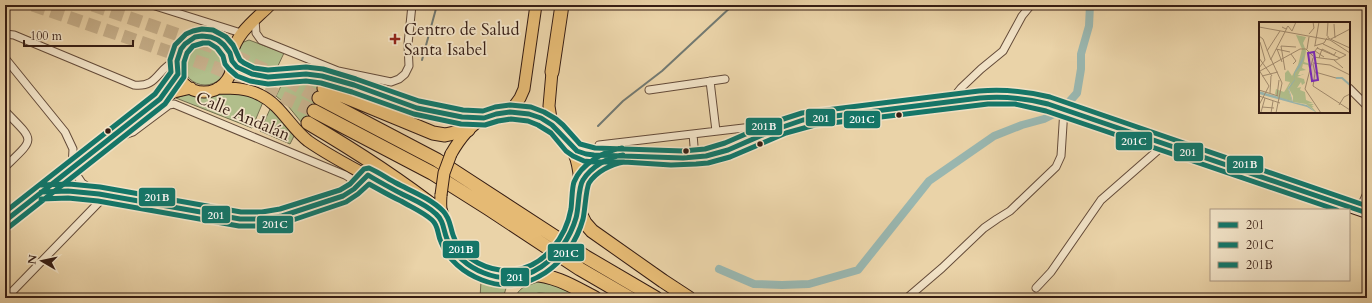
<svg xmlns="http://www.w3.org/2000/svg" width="1372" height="303" font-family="Cardo,serif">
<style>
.green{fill:#b1be8b;stroke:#746e50}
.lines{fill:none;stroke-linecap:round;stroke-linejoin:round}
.stream{stroke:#727971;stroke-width:2}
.canal{stroke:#99b6af;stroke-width:8}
.motorway-tunnel{stroke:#c6af8a;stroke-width:13;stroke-dasharray:13 6;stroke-linecap:butt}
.minor-casing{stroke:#644b39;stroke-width:9}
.secondary-casing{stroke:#371e14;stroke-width:12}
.primary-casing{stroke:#371e14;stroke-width:13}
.trunk-casing{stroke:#371e14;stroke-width:13}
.motorway-casing{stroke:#371e14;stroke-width:15}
.minor{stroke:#f1e2c6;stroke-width:7}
.secondary{stroke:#f1e2c6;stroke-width:10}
.primary{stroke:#e5ba74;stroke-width:11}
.trunk{stroke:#e5ba74;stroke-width:11}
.motorway{stroke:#e5ba74;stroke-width:13}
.trunk-bridge-casing{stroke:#371e14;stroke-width:13;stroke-linecap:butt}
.trunk-bridge{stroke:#e5ba74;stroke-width:11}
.bus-1-casing{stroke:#f1e2c6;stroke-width:8}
.bus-2-casing{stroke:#f1e2c6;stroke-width:8}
.bus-3-casing{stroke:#f1e2c6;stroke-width:8}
.bus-1{stroke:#147668;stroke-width:5}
.bus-2{stroke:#147668;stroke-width:5}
.bus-3{stroke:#147668;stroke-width:5}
.poi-dot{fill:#8f2418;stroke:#f1e2c6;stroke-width:1.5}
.bus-dot{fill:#371e14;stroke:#f1e2c6;stroke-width:1.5}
.labels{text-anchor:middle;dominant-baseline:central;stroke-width:3.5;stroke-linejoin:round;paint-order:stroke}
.poi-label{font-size:17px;fill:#371e14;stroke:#f1e2c6;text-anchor:start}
.street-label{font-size:17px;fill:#371e14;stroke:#f1e2c6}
.inset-river{fill:none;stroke:#99b6af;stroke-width:2}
.inset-road{fill:none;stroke:#a28b6d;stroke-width:1}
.view{fill:#7b2cbf;fill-opacity:0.15;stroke:#7b2cbf;stroke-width:2}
.inset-edge{fill:none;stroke:#371e14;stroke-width:2}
.line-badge{stroke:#f1e2c6;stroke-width:1.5}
.badge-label{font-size:11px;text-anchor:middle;font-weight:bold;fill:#fff}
</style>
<rect width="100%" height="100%" fill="#ead3a8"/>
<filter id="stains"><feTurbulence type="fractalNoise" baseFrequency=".005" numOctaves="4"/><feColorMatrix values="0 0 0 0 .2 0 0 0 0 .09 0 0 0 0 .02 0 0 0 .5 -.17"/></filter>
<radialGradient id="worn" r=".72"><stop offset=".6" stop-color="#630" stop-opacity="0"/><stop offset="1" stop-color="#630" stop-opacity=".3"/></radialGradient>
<path class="green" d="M249,40L284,53L276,70C257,72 232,69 241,43Z
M183 63a22 22 0 1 1 44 0a22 22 0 1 1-44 0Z
M298,79L311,80L326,83L306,128L288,106L276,96L284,80Z
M222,93L244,94L263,102L252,128L176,98L188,94L209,96Z
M271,107L295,134L290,144L260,131Z
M481,281L507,285L503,298H480Z
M540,281L549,282L583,298H562L552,294L539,293L534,294L529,298H515C520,285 529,286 540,281Z"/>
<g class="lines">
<path class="stream" d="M422,60L437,5
M598,126L623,101L662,71L733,5"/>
<path class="canal" d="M719,269L754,284L782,285L809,284L858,270L929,181L994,136L1022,125L1044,119L1054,114L1069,102L1077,93L1081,69V54L1089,26L1090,5"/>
<path class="motorway-tunnel" d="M33,5L216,68L314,111
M93,5L222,50L287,80L319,98"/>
<defs>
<path id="minor" d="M152,5L241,33
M255,20L256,33L261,40L338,71L391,82L399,79L405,74L409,66L408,44L412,5
M5,34L14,35L134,85C158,88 157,68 176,61
M5,58L65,132L73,149L72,168L82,183L95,192
M710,81L716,131
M1349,88L1367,106
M649,90L725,79
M954,102L957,93L961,88L981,69L1003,51L1022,16L1031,5
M5,111C35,142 36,137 5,167
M118,132L127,134L133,132L169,105L174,104L345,175L350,178L354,189
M693,134L695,158
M599,145L752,127
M41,192L68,191L99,194L240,219H263L282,216L343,196L354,189L368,175
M1359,211L1367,193
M1036,288L1051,272L1101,200L1165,144
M6,298L106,195
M907,298L942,268L984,228L997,219L1010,211L1056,167L1061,156L1064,109"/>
<path id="secondary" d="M571,148C591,157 607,154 628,155C658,157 687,161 716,154C744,147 768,131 796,122L980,98C1004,97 1025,98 1048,104L1367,213
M580,185C589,172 600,163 615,156"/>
<path id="primary" d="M176 64a28 28 0 1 1 56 0a28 28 0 1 1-56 0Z
M231,56C237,32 254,21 270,5
M232,62C262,88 280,70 313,75C345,79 376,94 406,104C433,112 456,117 484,118
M218,88C232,88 247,88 260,95C281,105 290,127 308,141C335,160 367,175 396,191C406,196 416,201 426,207
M5,221L160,99L174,92L191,88"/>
<path id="trunk" d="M510,112L520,98L524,89L536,5
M552,125L549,106L552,72
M451,154C459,140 469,126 484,118C520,100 564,122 576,159C583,183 579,207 572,231
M441,195C440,210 441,226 448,240C466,279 512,288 547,264"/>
<path id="motorway" d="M552,72L562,5
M324,88L433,133L445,135L468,130
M319,98L437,160L586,257L656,298
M314,111L432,173L489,209L580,269L630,298
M308,123C354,150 399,179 441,212
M578,209L585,223L592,231L663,281L689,298
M530,274C557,276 572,286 595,298"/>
</defs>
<use href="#minor" class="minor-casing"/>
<use href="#secondary" class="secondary-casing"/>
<use href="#primary" class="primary-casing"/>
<use href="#trunk" class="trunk-casing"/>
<use href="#motorway" class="motorway-casing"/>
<use href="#minor" class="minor"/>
<use href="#secondary" class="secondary"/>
<use href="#primary" class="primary"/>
<use href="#trunk" class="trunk"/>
<use href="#motorway" class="motorway"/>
<defs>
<path id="trunk-bridge" d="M441,195L444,173L451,154
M547,264L561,249L572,231"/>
</defs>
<use href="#trunk-bridge" class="trunk-bridge-casing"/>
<use href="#trunk-bridge" class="trunk-bridge"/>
<defs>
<path id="bus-1" d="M41,192L68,191L99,194L240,219H263L282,216L343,196L354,189L368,175C379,182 391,188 402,194C414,200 427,205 436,214C444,221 443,229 447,239C453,254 468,267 484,273C526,290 564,258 576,218C579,208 578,187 583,180C591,167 608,157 623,155
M5,221L160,99L178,74L177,61L181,49L185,44L195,37L202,36L211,37L218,40L224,45L230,53L232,61L237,67L252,74L268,77L306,74L322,76L354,85L417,108L462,117L484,118L496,114L510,112L529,114L541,118L552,125L577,151L586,154L594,155L683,158L706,156L728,150L774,130L803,120L980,98C1003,96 1025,98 1048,104L1367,213"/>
<path id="bus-2" d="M41,199L68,198L98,201L239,226H264L284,223L346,202L358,194L369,184C380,190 390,196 401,201C411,207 423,212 432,220C439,226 437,234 441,242C448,260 464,273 482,280C528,298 571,263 583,219C585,211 586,188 589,183C596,172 611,164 624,162
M9,227L165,104L184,77V62L187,53L193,46L203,43H209L217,48L223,56L225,64L229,69L237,76L250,81L268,84L306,81L321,83L352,92L414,114L461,124L485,125L498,121L511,119L528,121L538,125L551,133L566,151L573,156L584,161L594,162H624L671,165L696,164L708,163L730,157L786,133L815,125L988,104H1015L1046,111L1337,210"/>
<path id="bus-3" d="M41,185L69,184L100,187L241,212H262L280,209L340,190L350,184L364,169L369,168C378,172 387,178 396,183C411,191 430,198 443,211C450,218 450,226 453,235C461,260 491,273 515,270C545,266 566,237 571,209C572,201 572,187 574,182C581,164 604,151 622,148
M5,212L155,94L171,72L170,60L175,45L186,34L193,31L202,29L213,30L226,37L233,45L240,60L244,63L254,68L268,70L306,67L323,69L356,79L419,101L463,110L483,111L495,107L510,105L531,107L544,112L556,119L563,125L580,144L595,148L683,151L705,149L725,143L771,123L802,113L979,91C1004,89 1026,91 1050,97L1367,206"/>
</defs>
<use href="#bus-1" class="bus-1-casing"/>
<use href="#bus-2" class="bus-2-casing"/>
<use href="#bus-3" class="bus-3-casing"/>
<use href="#bus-1" class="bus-1"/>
<use href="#bus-2" class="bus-2"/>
<use href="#bus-3" class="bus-3"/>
</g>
<path class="poi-dot" d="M393 33h4v4h4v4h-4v4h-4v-4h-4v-4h4z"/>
<g class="bus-dot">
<circle cx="899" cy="115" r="3.5"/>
<circle cx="108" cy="131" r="3.5"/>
<circle cx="760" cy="144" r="3.5"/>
<circle cx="686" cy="151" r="3.5"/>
</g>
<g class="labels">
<g class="poi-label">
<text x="404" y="29">Centro de Salud<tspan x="404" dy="20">Santa Isabel</tspan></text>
</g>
<g class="street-label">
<text transform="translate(243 116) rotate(23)">Calle Andalán</text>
</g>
</g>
<g transform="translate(1259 22)">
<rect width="91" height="91" fill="#ead3a8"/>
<path d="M37,13L47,15L44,21L47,29L45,40L51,42L50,46L49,43L44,42L43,46L47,48L41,49L39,53H42L44,52H45L38,55L45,57L46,61L43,63L42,60L38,66L42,65L41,68L46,70L47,78L54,81L48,82H55L52,84H55L53,85L58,91L47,82L34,80V74L30,67L32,61L29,66L33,79L20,76L16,72L17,67L25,70L27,67L31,60L26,59V51L29,48L33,54L39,43L43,27Z" fill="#b1be8b"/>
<path d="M41,0L45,34L44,39L41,45L36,51V58L30,67L34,80L48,83L58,91L48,85L0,72V69L33,79L29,66L36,57L35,51L45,33Z" fill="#99b6af"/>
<path class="inset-river" d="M77,56H83L91,63"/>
<path class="inset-road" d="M75,2L76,16M0,5L71,18L91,31M23,5L27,7L29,4L33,9L37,0M50,12L55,6L54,0M0,14L4,17L12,38M68,14L69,0M69,14V16L91,26M72,17L91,7M64,22L87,33M56,23L60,0M55,24L65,21L68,16M59,25L56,29L65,35M58,26L81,36M17,27L31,30M18,27L23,40M48,27L50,15M8,29L21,9M32,32L37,39L34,42M54,35L77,38L87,33M0,36L13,54M54,36L46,67L62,91M60,36L63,27L75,33L77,30M75,38L84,46M54,41L71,43L91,53M54,42L56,51L54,64L91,88M0,46L6,38L1,20M0,48L10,64L0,83M26,48L22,24L37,25M1,49L41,27H47L54,34M56,50L77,56M3,54L19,50M0,68L19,74M11,71L12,54M0,74L21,81M18,74L20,58M80,83L85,75L91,72M3,85L15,86M2,90L6,76M12,91L14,79M17,91L23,61L12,37L28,6"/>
<path class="view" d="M55,30L59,58L53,59L49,31Z"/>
<rect width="91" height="91" class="inset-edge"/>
</g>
<g class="line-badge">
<rect x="805" y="108" width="31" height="19" rx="4" fill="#147668"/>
<rect x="843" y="110" width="38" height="19" rx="4" fill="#147668"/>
<rect x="745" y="117" width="38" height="19" rx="4" fill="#147668"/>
<rect x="1115" y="131" width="38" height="20" rx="4" fill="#147668"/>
<rect x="1173" y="142" width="31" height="20" rx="4" fill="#147668"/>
<rect x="1226" y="155" width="38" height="19" rx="4" fill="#147668"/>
<rect x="138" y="187" width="38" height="20" rx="4" fill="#147668"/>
<rect x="201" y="205" width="30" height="19" rx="4" fill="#147668"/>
<rect x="256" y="215" width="38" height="19" rx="4" fill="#147668"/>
<rect x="442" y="240" width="38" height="19" rx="4" fill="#147668"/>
<rect x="547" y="243" width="38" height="19" rx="4" fill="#147668"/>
<rect x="500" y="267" width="30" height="20" rx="4" fill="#147668"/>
</g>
<g class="badge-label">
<text x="821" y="122">201</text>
<text x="862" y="123">201C</text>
<text x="764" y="130">201B</text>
<text x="1134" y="145">201C</text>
<text x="1188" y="156">201</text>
<text x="1245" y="168">201B</text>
<text x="157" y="201">201B</text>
<text x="216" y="219">201</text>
<text x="275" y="228">201C</text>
<text x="461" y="253">201B</text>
<text x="566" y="257">201C</text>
<text x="515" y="281">201</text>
</g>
<rect width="1372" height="303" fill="none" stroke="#ead3a8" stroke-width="20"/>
<rect x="6" y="6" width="1360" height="291" fill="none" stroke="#371e14" stroke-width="2"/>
<rect x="10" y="10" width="1352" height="283" fill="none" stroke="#371e14"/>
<rect x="1210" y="209" width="140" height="72" fill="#f1e2c6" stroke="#a7947f"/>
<rect x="1218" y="222" width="20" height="6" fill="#147668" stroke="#a7947f"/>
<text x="1246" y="229" font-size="12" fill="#371e14">201</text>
<rect x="1218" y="242" width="20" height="6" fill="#147668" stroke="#a7947f"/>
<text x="1246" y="249" font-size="12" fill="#371e14">201C</text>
<rect x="1218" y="262" width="20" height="6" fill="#147668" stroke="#a7947f"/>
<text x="1246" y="269" font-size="12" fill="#371e14">201B</text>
<g transform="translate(42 261) rotate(279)" stroke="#f1e2c6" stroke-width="3" paint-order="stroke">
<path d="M0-3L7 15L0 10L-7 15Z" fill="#371e14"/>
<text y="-6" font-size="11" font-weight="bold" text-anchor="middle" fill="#371e14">N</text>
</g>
<path d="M24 40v6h109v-6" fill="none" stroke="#371e14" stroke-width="2"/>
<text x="30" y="40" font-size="12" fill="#371e14" stroke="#f1e2c6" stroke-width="3" paint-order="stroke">100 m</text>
<rect width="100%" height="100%" filter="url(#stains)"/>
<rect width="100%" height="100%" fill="url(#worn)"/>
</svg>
